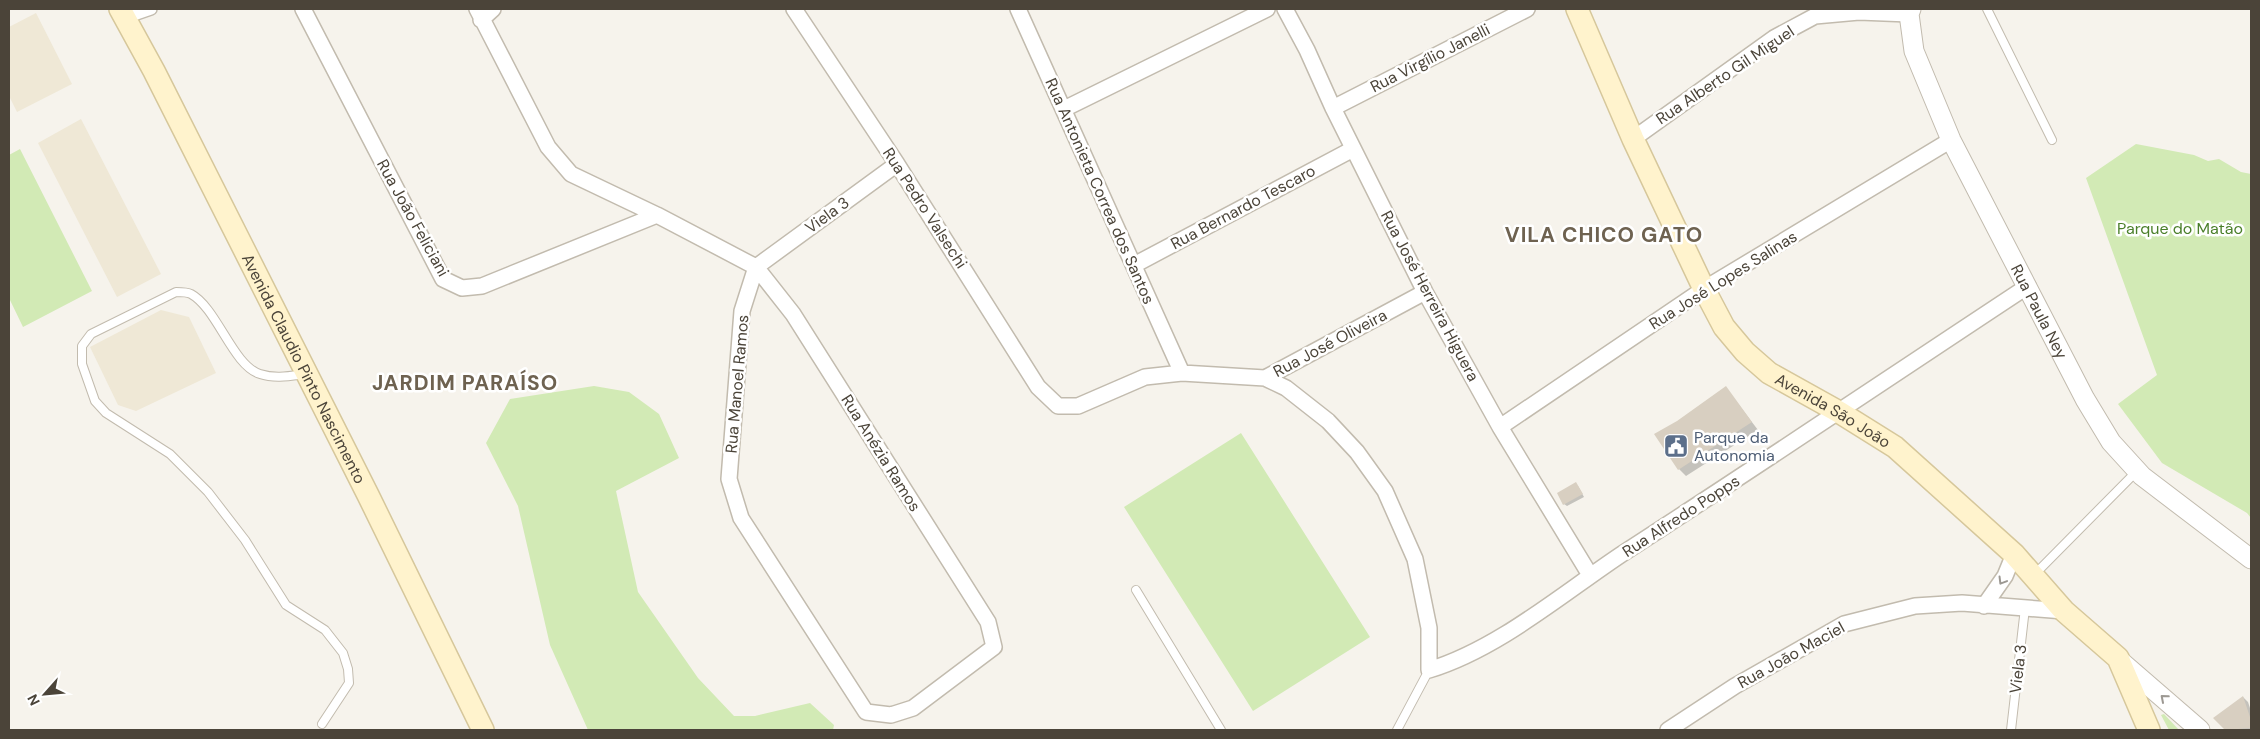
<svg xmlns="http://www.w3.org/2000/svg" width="2260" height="739" font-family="'DM Sans',sans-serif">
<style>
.education{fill:#efe8d6}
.green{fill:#d2eab5}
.shadow{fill:#0003}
.building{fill:#d8cfc1}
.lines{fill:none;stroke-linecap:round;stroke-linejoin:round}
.service-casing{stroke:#c2bbae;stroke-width:10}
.pedestrian-casing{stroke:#c2bbae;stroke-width:14}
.minor-casing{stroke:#c2bbae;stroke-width:18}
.tertiary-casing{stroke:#c2bbae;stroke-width:21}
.secondary-casing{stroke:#d6c79b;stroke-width:24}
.service{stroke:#fff;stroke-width:8}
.pedestrian{stroke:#fff;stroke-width:11}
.minor{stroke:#fff;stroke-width:15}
.tertiary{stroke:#fff;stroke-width:19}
.secondary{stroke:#fff3cd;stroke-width:21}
.oneway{stroke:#9c9892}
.labels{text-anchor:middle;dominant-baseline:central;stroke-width:5;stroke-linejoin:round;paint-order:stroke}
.street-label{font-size:16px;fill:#4b4439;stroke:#fff}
.park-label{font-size:16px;fill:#4a7f2a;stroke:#fff}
.service-label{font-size:16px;fill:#4e5e75;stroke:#fff;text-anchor:start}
.district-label{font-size:21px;font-weight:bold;letter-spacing:1px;fill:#6e6250;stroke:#fff}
</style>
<rect width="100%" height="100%" fill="#f6f3ec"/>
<path class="education" d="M36,13L72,84L17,112L9,96V27Z
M81,119L161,274L117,297L38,143Z
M161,310L189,317L216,373L136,411L118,405L90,347Z"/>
<path class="green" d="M2136,144L2194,155L2208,161L2219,159L2241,172L2251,174V518L2247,513L2162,463L2118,404L2157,375L2086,178Z
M20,149L92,291L23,327L9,298V155Z
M594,386L629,392L659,414L679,458L616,491L638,592L698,678L734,716H755L810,703L834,725L833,730H588L550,645L518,506L486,443L510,399Z
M1241,433L1370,637L1253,711L1124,507Z
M2164,714L2179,730H2169L2161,715Z"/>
<path class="shadow" d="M1726,388L1758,430L1686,476L1679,469L1677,422Z
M1578,486L1584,497L1567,506L1564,504Z
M2243,697L2248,702L2251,711V730H2227L2215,718Z"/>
<path class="building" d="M1726,386L1752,422L1678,470L1654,434L1677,421Z
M1576,482L1583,494L1563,505L1557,493Z
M2243,696L2251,720V728L2225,730L2213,718Z"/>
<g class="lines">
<defs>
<path id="service" d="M1987,9L2052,140
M306,374C290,376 275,379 260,374C233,366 217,308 191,294C187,292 180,292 176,292L91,334L82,346V364L95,401L106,413L170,454L208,492L245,540L286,605L325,630L343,653L348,669L349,683L322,724
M2035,574L2137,471
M1136,590L1221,730
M1397,730L1429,670
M2011,730L2025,608"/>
<path id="pedestrian" d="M125,18L151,9"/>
<path id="minor" d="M303,9L443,279L462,288L482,286L657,215
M477,9L548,147L571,174L657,215L756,267L742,311L729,479L741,518L866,712L891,715L913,708L994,647L988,622L793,314L756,267L897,164
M794,9L897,164L1038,387L1058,406H1078L1145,377L1182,373L1265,378L1425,292
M1018,9L1182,373
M1285,9L1307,50L1333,108L1425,292L1500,427L1590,575
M481,20L493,9
M1333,108L1527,9
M1064,109L1267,9
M1633,139L1774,38L1815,16L1859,12L1909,14
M1134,265L1353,149
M1265,378L1286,388L1328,421L1357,452L1385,491L1415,559L1429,628V670C1498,649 1562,594 1622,554C1758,466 1893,375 2028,286
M1500,427L1704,289L1951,140
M1984,606L2005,576L2014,554
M1668,730L1735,686L1844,624L1915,606L1962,603L2064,611"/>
<g id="tertiary">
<path id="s1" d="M1911,9L1909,14L1914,51L1951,140L2085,399L2111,442L2142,476L2251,559"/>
<path d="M2118,659L2200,730"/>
</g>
<g id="secondary">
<path id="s2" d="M120,9L154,71L368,495L483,730"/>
<path id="s3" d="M1577,9L1633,139L1704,289L1724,327L1745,352L1769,373L1839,412L1895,447L2014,554L2064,611L2118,658L2149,730"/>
</g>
</defs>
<use href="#service" class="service-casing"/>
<use href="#pedestrian" class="pedestrian-casing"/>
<use href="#minor" class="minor-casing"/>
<use href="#tertiary" class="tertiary-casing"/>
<use href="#secondary" class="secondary-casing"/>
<use href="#service" class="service"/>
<use href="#pedestrian" class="pedestrian"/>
<use href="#minor" class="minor"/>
<use href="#tertiary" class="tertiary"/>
<use href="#secondary" class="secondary"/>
</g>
<defs><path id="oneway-chevron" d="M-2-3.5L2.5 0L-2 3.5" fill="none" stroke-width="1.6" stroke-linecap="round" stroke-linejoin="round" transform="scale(1.25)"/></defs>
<g class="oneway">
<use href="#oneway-chevron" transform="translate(2002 581) rotate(121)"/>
<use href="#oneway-chevron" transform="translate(2164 698) rotate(-139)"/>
</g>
<defs>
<symbol id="civic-square" viewBox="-11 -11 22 22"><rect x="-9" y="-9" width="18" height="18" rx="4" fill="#5c6f8a" stroke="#fff"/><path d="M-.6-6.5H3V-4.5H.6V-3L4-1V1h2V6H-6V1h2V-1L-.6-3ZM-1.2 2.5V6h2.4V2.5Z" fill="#fff"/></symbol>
</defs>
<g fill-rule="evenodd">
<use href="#civic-square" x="1662" y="432" width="28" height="28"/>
</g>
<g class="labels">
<g class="street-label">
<text transform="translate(1430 58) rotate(-27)">Rua Virgílio Janelli</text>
<text transform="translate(1725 75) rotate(-34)">Rua Alberto Gil Miguel</text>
<text transform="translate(1100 191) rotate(66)">Rua Antonieta Correa dos Santos</text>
<text transform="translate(1243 207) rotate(-28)">Rua Bernardo Tescaro</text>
<text transform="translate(925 208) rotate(57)">Rua Pedro Valsechi</text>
<text transform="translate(827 215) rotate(-36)">Viela 3</text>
<text transform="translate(413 218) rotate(61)">Rua João Feliciani</text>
<text transform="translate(1723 280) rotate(-32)">Rua José Lopes Salinas</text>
<text transform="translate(1430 296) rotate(62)">Rua José Herreira Higuera</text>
<text stroke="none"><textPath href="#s1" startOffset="332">Rua Paula Ney</textPath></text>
<text transform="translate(1330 343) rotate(-28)">Rua José Oliveira</text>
<text stroke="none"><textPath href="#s2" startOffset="404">Avenida Claudio Pinto Nascimento</textPath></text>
<text transform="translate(737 384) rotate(-85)">Rua Manoel Ramos</text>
<text stroke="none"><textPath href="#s3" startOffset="489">Avenida São João</textPath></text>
<text transform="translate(881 453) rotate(58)">Rua Anézia Ramos</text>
<text transform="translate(1681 516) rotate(-33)">Rua Alfredo Popps</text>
<text transform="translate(1791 655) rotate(-29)">Rua João Maciel</text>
<text transform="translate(2018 669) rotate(-83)">Viela 3</text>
</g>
<g class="park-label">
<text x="2180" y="228">Parque do Matão</text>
</g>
<g class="service-label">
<text x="1694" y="437">Parque da<tspan x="1694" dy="18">Autonomia</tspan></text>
</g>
<g class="district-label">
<text x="1604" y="235">VILA CHICO GATO</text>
<text x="465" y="383">JARDIM PARAÍSO</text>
</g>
</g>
<rect width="2260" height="739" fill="none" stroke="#4b4439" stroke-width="20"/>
<g transform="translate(45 694) rotate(243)" stroke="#ffffff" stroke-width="4" paint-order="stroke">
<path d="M0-4L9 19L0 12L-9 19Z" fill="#4b4439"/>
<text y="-8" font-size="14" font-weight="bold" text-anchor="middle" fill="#4b4439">N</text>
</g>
</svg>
